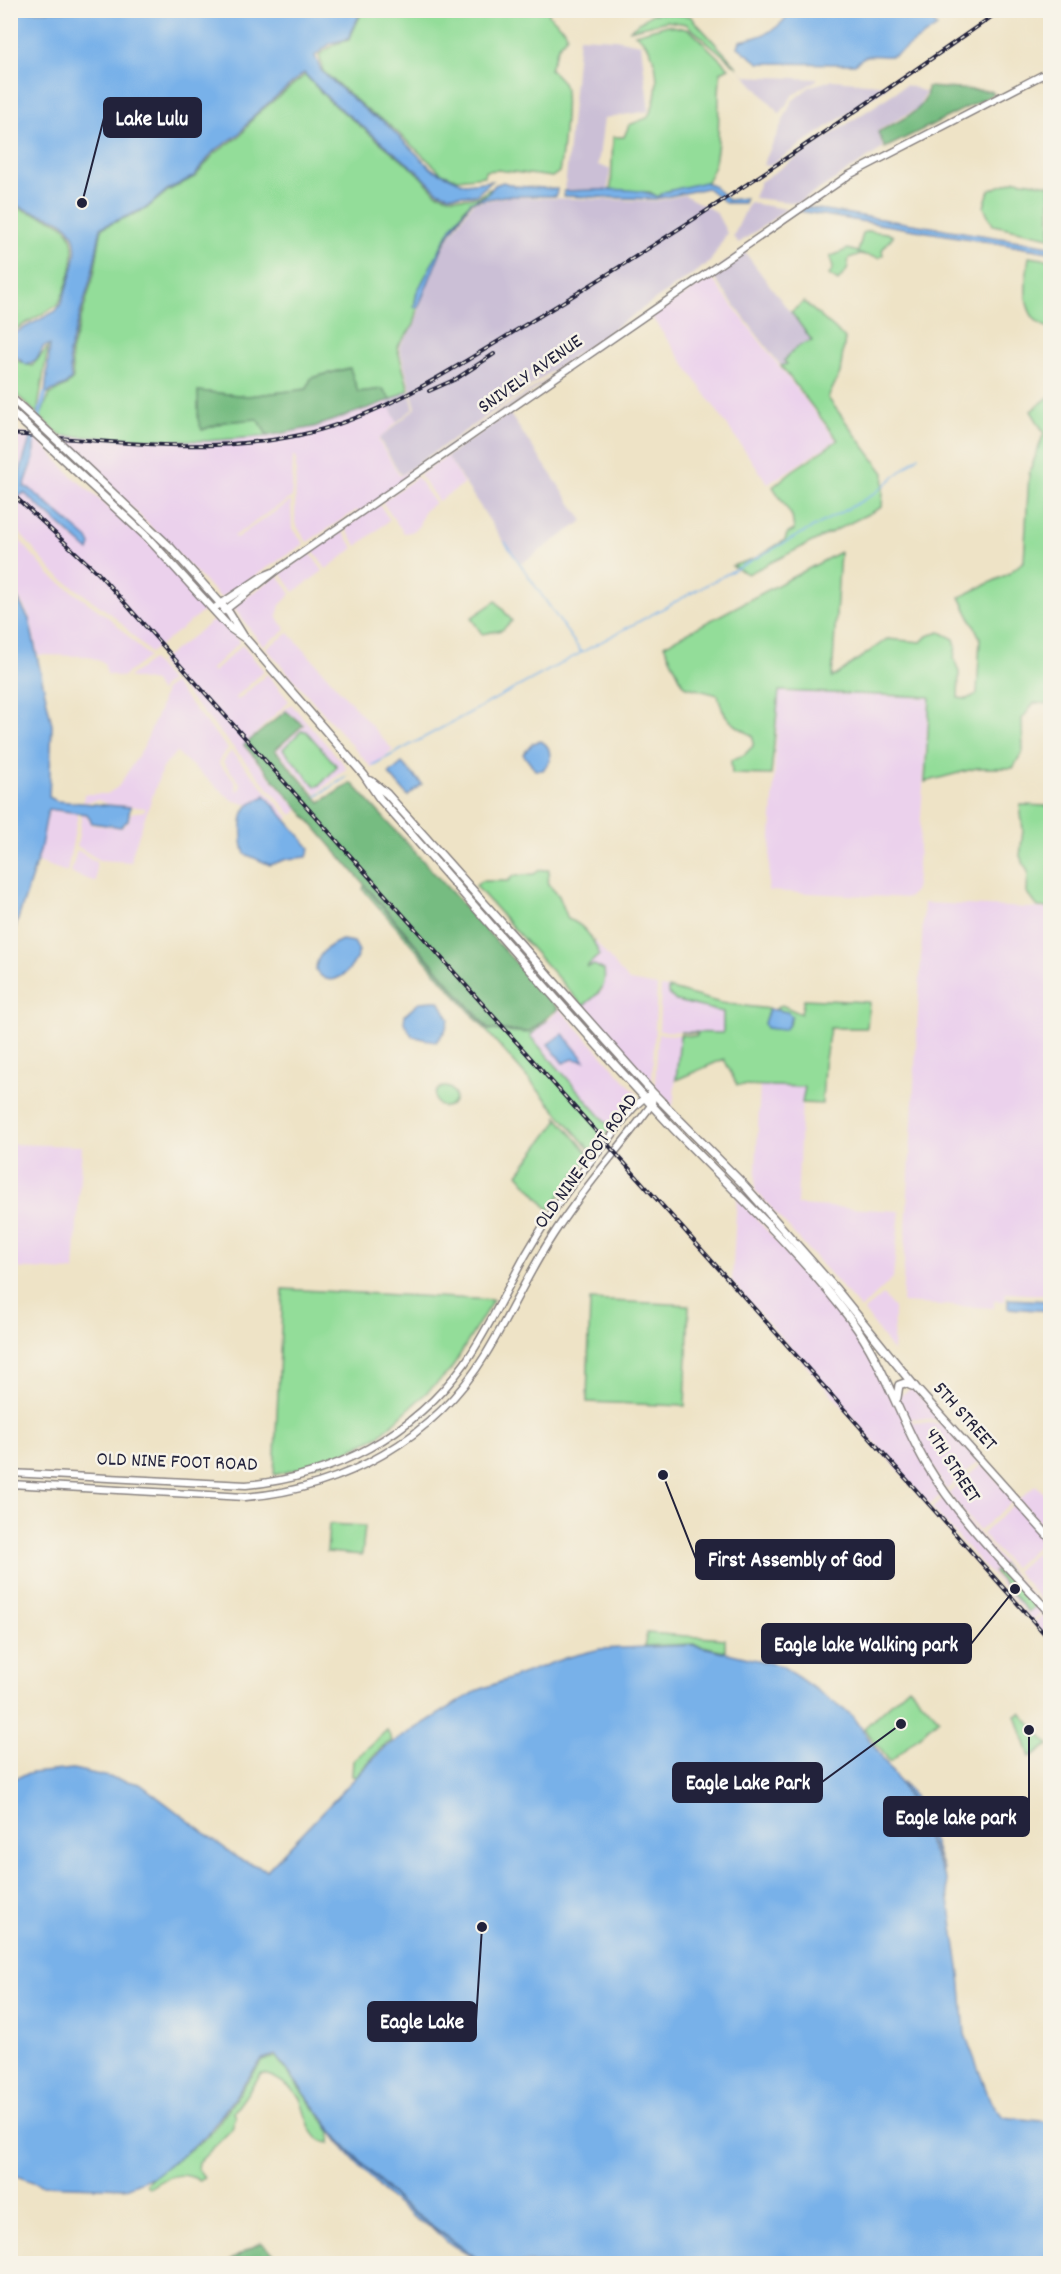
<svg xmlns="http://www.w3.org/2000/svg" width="1061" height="2274" font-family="Dekko,sans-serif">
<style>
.built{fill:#ebd1ec;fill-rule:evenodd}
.industrial{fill:#cbbfd6}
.green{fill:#93dd99;stroke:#5a806a;stroke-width:1.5}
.forest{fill:#76bc81;stroke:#4c6f5e;stroke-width:1.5}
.water{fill:#78b1e9;stroke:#4d6a92;stroke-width:1.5}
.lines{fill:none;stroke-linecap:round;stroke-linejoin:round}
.stream{stroke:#78b1e9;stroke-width:1.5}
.canal{stroke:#78b1e9;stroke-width:4}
.secondary-casing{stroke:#888280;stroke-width:9}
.primary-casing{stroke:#888280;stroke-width:9}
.trunk-casing{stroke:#888280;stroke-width:10}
.secondary{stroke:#fff;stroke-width:6}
.primary{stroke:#fff;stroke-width:6}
.trunk{stroke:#fff;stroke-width:7}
.rail-casing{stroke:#22223b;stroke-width:4}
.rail{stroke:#f7f3e8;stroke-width:1.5;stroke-dasharray:4.5;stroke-linecap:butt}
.trunk-bridge-casing{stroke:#888280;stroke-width:10;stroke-linecap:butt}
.trunk-bridge{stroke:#fff;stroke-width:7}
.labels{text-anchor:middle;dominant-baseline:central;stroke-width:5;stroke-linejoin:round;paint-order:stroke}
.street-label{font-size:20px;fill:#22223b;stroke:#f7f3e8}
.leader{fill:none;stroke:#22223b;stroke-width:2}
.callout-dot{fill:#22223b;stroke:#f7f3e8;stroke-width:2}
.callout{fill:#22223b;stroke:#22223b;stroke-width:2}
.callout-label{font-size:21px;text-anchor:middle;font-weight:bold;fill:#fff}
</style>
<rect width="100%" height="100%" fill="#f7f3e8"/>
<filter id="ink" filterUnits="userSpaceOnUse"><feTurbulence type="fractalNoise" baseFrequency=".0167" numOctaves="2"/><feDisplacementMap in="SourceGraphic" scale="12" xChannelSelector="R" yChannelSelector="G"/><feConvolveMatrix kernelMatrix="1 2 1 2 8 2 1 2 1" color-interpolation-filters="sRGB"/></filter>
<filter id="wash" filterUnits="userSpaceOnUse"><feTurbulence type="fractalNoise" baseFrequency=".008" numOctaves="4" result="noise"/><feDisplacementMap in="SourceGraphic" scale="24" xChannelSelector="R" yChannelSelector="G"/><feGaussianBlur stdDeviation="1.35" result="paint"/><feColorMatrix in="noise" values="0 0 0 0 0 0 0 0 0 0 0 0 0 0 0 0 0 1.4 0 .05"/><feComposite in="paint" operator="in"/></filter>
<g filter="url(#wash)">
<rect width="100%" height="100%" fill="#eee3c6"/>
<path class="built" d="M711,278L836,440L768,484L651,316Z
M387,402L397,422L378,440L400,476L420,465L422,469L359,513L357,510L307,542L295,523L296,456H293L292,497L234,536L236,538L291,501L292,527L304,544L221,598L61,436L206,441L257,437L314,427Z
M11,433L31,434L11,501V478L19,446L11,445Z
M34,435L72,476L147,541L209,607L150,653L115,617L54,573L11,523L16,498L24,493L76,541L88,539L29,488H23L34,458Z
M447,456L464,484L438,501L420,475Z
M417,477L435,503L424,511L418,528L411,532L404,533L382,502Z
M379,504L390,520L357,546L345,528Z
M10,529L51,576L112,620L149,657L122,677L107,674L104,663L88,656L38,655L30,618L11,583Z
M342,531L354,548L326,569L313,550Z
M310,553L323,571L294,592L281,573Z
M278,575L291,594L280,605L277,616L286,630L263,646L233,607Z
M218,617L240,642L210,670L213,672L242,645L264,671L235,698L238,700L267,674L289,701L243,746L298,810L292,815L159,662Z
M289,633L393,750L372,768L266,648Z
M152,660L170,681L162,687L160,693L154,682L128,677Z
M173,683L228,749L220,758L219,764L235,781L236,789L239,791L241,784L223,762L231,751L289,817L286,820L265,796L249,805L232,800L176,752L162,769L131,857L132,862L99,860L77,846L82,814L86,815L92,825L122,828L129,821L131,813L144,811L146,808L108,804L98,800L83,802L84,794H107L118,787L143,748L160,708L165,689Z
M779,692L929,698L917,875L915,891L908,898L768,891Z
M291,704L347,768L316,794L277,750L305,725L286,710L273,720Z
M49,810L78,814L67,872L38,862Z
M77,850L96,862V882L71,873Z
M924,903L1050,909V1295L1005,1293V1301H994V1308L902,1303Z
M594,940L629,981L657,986L652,1082L583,1006L603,990L584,968L599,955Z
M661,987L668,988V993L676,1001L723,1012V1033L659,1031Z
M560,1009L637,1094L611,1128L530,1036Z
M658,1034L680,1035L673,1107L655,1086Z
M760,1086L805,1087L802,1101L797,1205L900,1211L893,1278L861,1309L755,1190Z
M11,1144L82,1146L74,1271L11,1268Z
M737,1196L836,1310L872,1358L943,1493L930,1505L732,1282Z
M883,1295L894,1308L893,1352L864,1311Z
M912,1388L942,1420L912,1418V1422L946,1424L979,1461L946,1490L910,1427L899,1400V1396Z
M982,1464L1014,1500L979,1531L948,1493Z
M1036,1485L1050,1500V1535L1019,1500Z
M945,1496L1045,1610L1032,1620L932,1508ZM1001,1564L1037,1604L1029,1613L992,1573Z
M1016,1502L1047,1538L1013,1568L982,1534Z
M1050,1541V1604L1047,1607L1016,1571Z
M1047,1612L1050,1616V1641L1034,1623Z"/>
<path class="industrial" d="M579,37L615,39L641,44L649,111L604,118L598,165L610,169L608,189L565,190Z
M738,68L746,76L818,79L792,96L780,114Z
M833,80L890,85L769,166L763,165L792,101L811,86Z
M906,85L926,92L918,108L877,131L883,148L798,203L754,198L760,182Z
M684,195L716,212L727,233L710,262L401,475L379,439L416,408L399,347L415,325L424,292L446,242L473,203L507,197L656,201Z
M749,203L787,209L739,243L733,237Z
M743,250L812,341L787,356V364L781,366L713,277L694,285Z
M662,301L422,469L420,465Z
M409,390L414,408L397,422L387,402Z
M509,413L583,521L522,563L511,553L447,456Z"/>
<path class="green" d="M363,10L549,11V15L565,30L567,36L558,47L550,69C554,73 560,78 563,83C569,94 562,157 559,172L552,177L498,170L485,171L484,176L458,179L442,173L384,120L372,114L323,71L319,55L335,44L349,40Z
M663,13L690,16L738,68L686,24L667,21L629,30L652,14Z
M668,25L690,30L729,68L721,72C715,107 725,151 707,182L664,192L658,197L650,192L611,191L613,137H624L629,125L647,118C662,94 661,50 635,34Z
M305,75L328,100L415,171L436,193L449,197L465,198L477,197L490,189L491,192L471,202L464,209L417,292L414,307L418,308L414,325L397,347L409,390L391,400L383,389L358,392L349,368L311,378L307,389L248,396L198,391L202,430L224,422L257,419L268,436L206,441L61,436L40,417L49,395L66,386L73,379L71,352L94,274L102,228L146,209L168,191L195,177L214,154L241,135L255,116Z
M1016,180L1050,185V237L993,225L984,207L989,190Z
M11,204C25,214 43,214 59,223C85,237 69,283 58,305L11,332Z
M868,231L887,233L893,236L882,250L883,255L879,258L860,254L849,258L847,270L838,281L829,275L833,268L830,257L848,249L858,252L863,233Z
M1029,257L1050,260V328C1019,320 1025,282 1029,257Z
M804,302L845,338L840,373L828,398L884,473L882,507L748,574L732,566L756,558L785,540L787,534L794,530L792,516L773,487L792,471L838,440L781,366L787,364L784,361C790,352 802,342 812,341L791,312Z
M48,347L37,414L11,389V355L12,359L32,366Z
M1050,396V704L1034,703L1022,719L1023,751L1013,768H977L925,782L930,697L779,691L771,775L732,774L731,760L744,755L753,746V736C732,724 723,719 718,695L684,686L664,645L840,552L832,678L887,639L921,642L927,636L940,632L954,639L956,646L954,658L959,672L958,698L967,699L977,694L980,638L960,597L1008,574L1024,561L1029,474L1044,433L1031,411Z
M496,601L512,621L502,630L482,634L471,618Z
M301,731H306L336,765V768L320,785L315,786L283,749Z
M1020,805L1050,806V908L1038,907L1027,893L1028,872L1020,856L1023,830Z
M540,870H549L548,884L559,896L568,919C585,925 594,939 599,955L586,967L594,965L604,970C607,989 598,994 583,1006L476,886L481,881H508L513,876L534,874Z
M364,886L488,1030L529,1033L547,1020L530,1036L611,1128L592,1152L363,889Z
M668,988L721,1003L769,1009L764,1023L788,1026L791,1022L787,1012L774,1010L782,1005L801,1014L804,999L869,1002L867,1028H830L824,1065L822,1104L802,1103L805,1087L737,1085L724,1059L676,1080L680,1035L697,1036V1033L680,1032L723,1033V1012L676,1001L668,993Z
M435 1097a10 10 0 1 1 20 0a10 10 0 1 1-20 0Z
M556,1116L590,1155L549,1210L518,1174L558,1120Z
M283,1289L493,1300L450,1371L379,1436L322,1463L274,1475Z
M590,1300L689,1305L685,1406L587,1402Z
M329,1524L365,1526L362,1555L327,1552Z
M1002,1565L1036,1605L1028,1612L994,1572Z
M647,1633L725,1639V1651L694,1644L644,1646Z
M909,1687L939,1719L890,1762L864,1728Z
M1021,1713L1049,1745L1030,1757L1016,1716Z
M387,1730L392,1741L383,1746L355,1777L352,1776L353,1761Z
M276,2057L325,2123L331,2133L330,2143C309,2142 307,2115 300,2099C295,2089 273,2074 261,2074L234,2112L236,2117L232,2129L199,2162L198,2169L204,2177L199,2180C180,2170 166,2177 149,2188L146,2184L150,2179L209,2136L263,2060Z"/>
<path class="forest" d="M927,87L992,91L994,94L885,148L878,132C895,122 930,111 927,87Z
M350,368L358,392L383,389L391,400L314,427L268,436L257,419L224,422L202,430L198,420V391L248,396L307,389L311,378Z
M286,711L303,725L275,750L320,802L352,783L558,1009L528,1032L489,1029L244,745Z
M261,2242L284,2263H226Z"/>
<path class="water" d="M10,11H361L348,39L331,43L315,56L322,72L371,115L383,121L432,169L465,184L492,181L476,195H449L437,191L416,170L329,99L304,73L254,115L239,134L213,152L194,176L167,190L146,208L101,227L92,274L69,352L71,379L65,385L45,394L50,345L44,346L37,359L27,365L11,353V335L56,311L61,304C69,279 91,236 58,220C42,213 25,212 11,202Z
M790,11H926L937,27L895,55C878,60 872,48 855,64L759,63L738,47L740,41C761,37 781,30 790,11Z
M503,182L514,186L557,189L556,196H504L471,202L445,241L418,308L414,307L417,292L451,228L471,202L486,196L495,185Z
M705,182L714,186L728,200L746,198L744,203H726L707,188L656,199L564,196V191C589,191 637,185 658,197L664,192Z
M805,207L1050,246V252L799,211Z
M32,432L34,434V458L24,487L29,488L88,539L91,545L89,551L24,493L16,498L11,520V501Z
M11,587L29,619L52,725L49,797L57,801L130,807L128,820L121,827L92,823L87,814L48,809L40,851L11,941Z
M541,741C550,746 550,752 550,761L543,770H535L523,754L533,743Z
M402,763L422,784L408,796L389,774Z
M265,795L310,848L307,857L287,859L270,865L245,854C241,844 239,814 248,806C253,801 260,801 265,795Z
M342,940L354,942L359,951C354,970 331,993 316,970C316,954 328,946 342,940Z
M433,1001H439L449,1019L445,1031L436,1042L412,1036L404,1022L405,1015L420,1002Z
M769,1009L787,1012L792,1016L788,1026L783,1030L766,1028L764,1023Z
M563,1034L585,1061L573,1059L563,1063L548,1044Z
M1008,1299L1050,1301V1311L1008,1308Z
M694,1645L782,1666L853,1716L902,1786L946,1880L960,1974L965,2034L990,2100L1003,2117L1050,2122V2263H484L401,2203L339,2139L276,2055L262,2059L207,2135L156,2175L126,2188L41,2185L11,2174V1779L32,1773L73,1769L140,1784L239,1859L267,1870L384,1748L476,1691L565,1658L600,1649Z
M902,1782C926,1804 932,1843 944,1871Z
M325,2123L338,2140L400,2204L482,2263L447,2242L432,2228L417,2220L390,2199L345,2150Z"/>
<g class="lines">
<path class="stream" d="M505,542L581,652
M373,765L860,502L874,494L919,456
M317,796L348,776"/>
<path class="canal" d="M32,444L45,394"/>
</g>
</g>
<g filter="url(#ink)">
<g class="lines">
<defs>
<path id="secondary" d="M213,609L261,577L273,572
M224,611L277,570L849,175L1050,71"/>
<path id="primary" d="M10,1473L246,1485C334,1477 413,1435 465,1363C488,1330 505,1292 525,1256C547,1218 572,1182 601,1149C617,1132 631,1103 653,1093L652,1104C620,1148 583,1188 553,1235C528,1273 510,1315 486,1354C434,1439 344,1489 245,1497L10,1484"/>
<path id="trunk" d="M10,397L32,417
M10,410L25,424
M48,445L148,538L230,628L246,639L364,775L380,799C478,909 573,1022 674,1129C734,1191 799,1251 851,1320C884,1364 898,1415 925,1462C958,1518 1007,1566 1050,1613
M62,445L171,548L229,613L244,637
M371,781L387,794L653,1093L743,1184L835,1288L916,1388L1050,1538
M897,1398L899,1385L905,1383L912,1386"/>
</defs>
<use href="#secondary" class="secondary-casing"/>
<use href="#primary" class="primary-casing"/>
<use href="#trunk" class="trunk-casing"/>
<use href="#secondary" class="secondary"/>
<use href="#primary" class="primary"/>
<use href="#trunk" class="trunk"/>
<defs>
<path id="rail" d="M429,391L456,379L494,354
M10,434C106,441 206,455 300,435C386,416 456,366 530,322C691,225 847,118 1001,10
M10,492L98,573L1050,1640"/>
</defs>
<use href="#rail" class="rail-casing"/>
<use href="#rail" class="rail"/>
<defs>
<path id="trunk-bridge" d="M32,417L62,445
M25,424L48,445"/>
</defs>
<use href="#trunk-bridge" class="trunk-bridge-casing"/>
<use href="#trunk-bridge" class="trunk-bridge"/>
</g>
</g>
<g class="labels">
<g class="street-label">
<text transform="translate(531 375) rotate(-35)">SNIVELY AVENUE</text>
<text transform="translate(587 1162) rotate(-54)">OLD NINE FOOT ROAD</text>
<text transform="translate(964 1417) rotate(48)">5TH STREET</text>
<text transform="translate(177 1463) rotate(2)">OLD NINE FOOT ROAD</text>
<text transform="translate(952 1466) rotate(57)">4TH STREET</text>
</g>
</g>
<path class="leader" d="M82 203L104 118M663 1475L696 1559M1015 1589L971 1644M901 1724L822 1782M1029 1730L1029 1817M482 1927L476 2021"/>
<g class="callout-dot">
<circle cx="82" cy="203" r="6"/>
<circle cx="663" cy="1475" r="6"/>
<circle cx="1015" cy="1589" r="6"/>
<circle cx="901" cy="1724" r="6"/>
<circle cx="1029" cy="1730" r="6"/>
<circle cx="482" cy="1927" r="6"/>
</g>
<g class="callout">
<rect x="104" y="98" width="97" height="39" rx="6"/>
<rect x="696" y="1540" width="198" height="39" rx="6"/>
<rect x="762" y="1624" width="209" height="39" rx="6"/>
<rect x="673" y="1763" width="149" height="39" rx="6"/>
<rect x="884" y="1797" width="145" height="39" rx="6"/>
<rect x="368" y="2002" width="108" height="39" rx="6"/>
</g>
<g class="callout-label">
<text x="152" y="125">Lake Lulu</text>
<text x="795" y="1566">First Assembly of God</text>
<text x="866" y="1651">Eagle lake Walking park</text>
<text x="748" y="1789">Eagle Lake Park</text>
<text x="956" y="1824">Eagle lake park</text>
<text x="422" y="2028">Eagle Lake</text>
</g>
<rect width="1061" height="2274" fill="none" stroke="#f7f3e8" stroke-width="36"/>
</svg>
